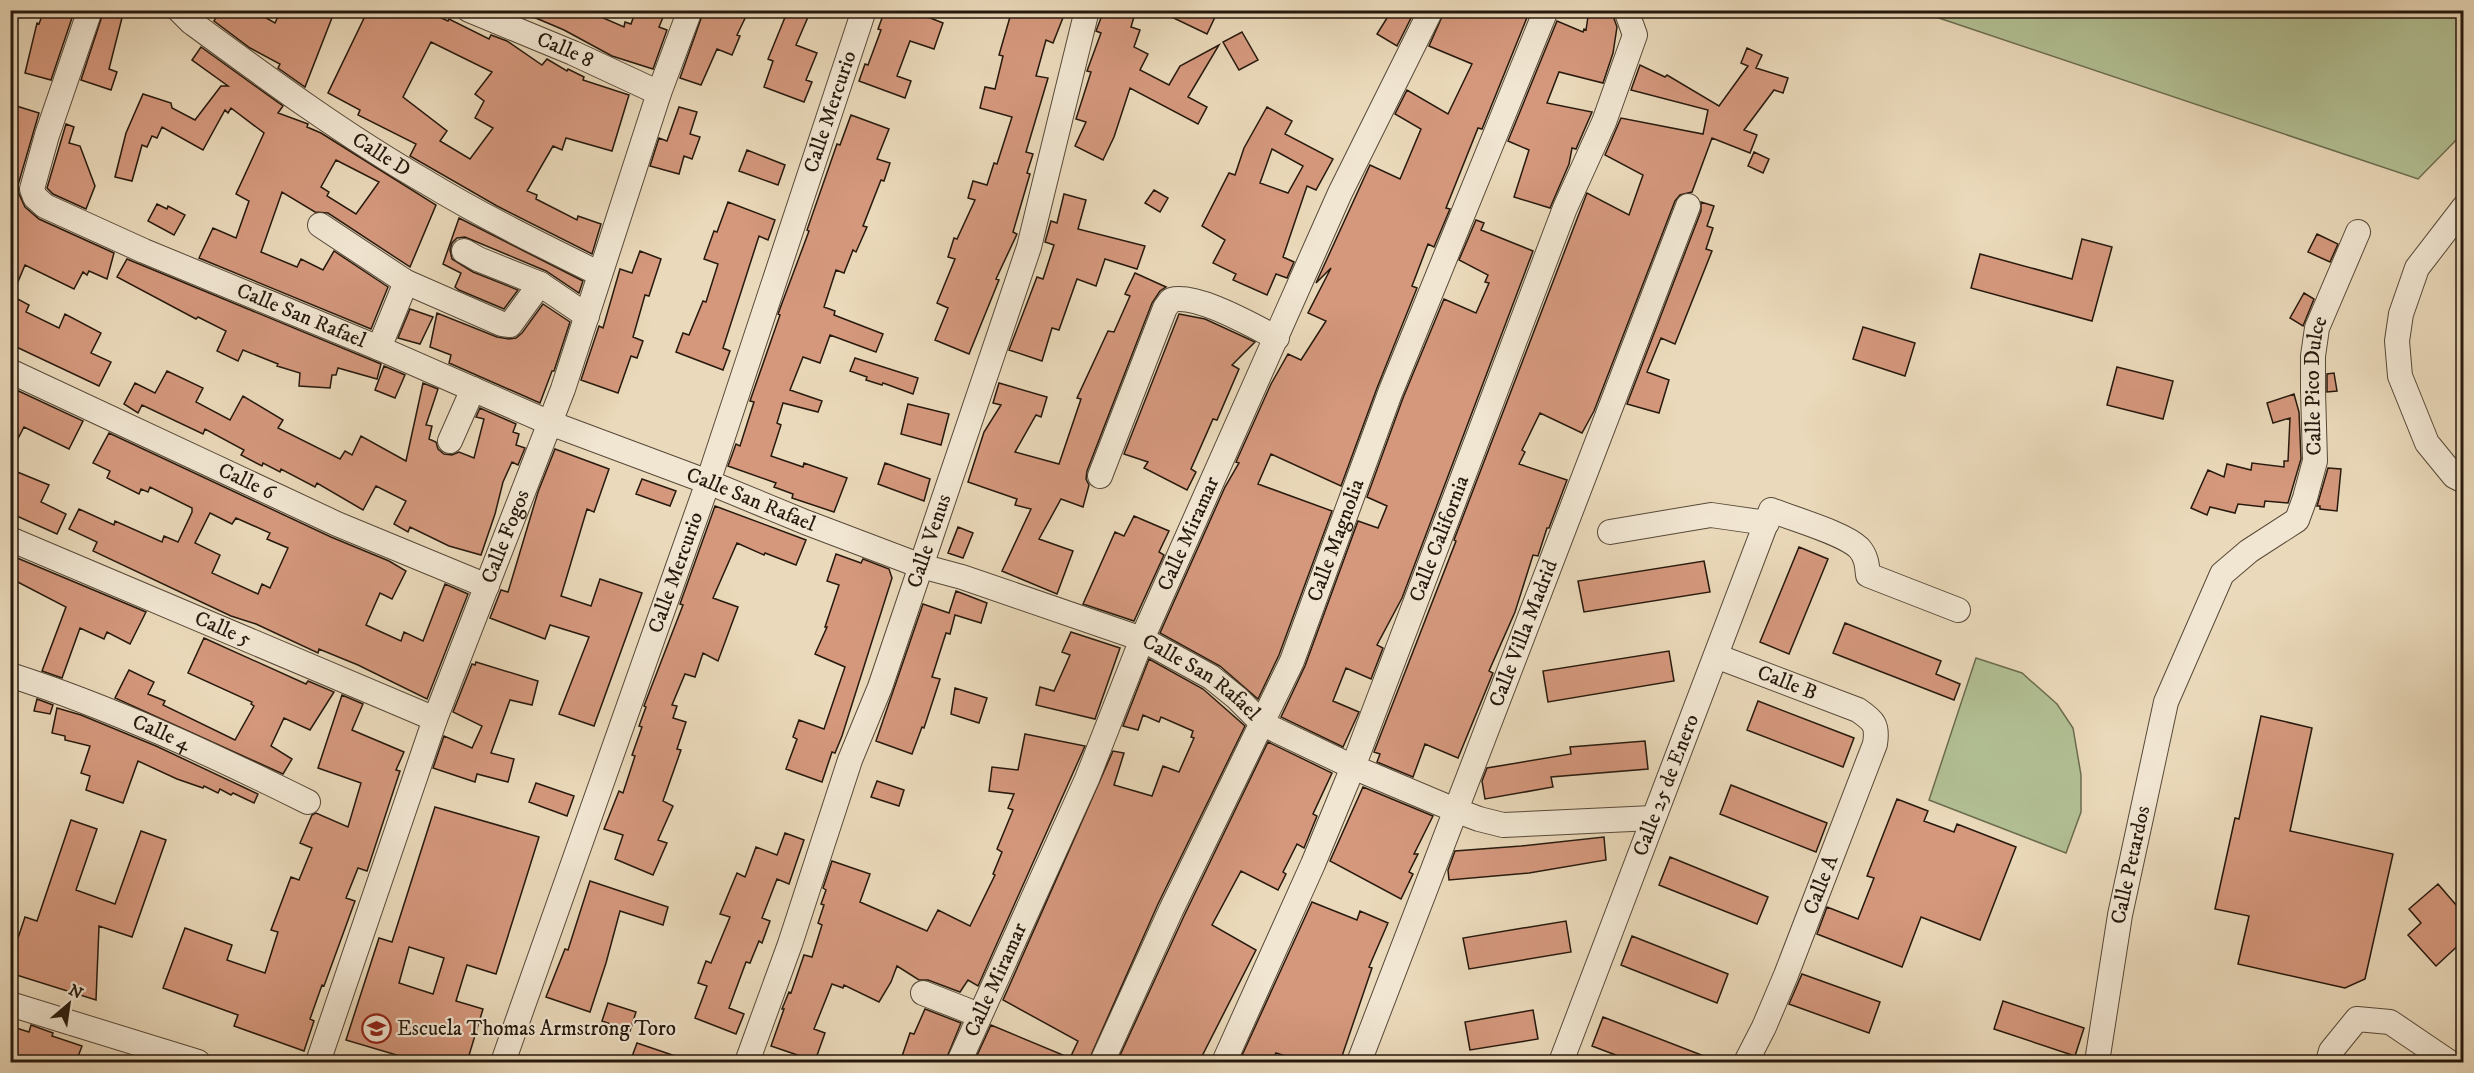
<svg xmlns="http://www.w3.org/2000/svg" width="2474" height="1073" font-family="'IM FELL DW Pica',serif">
<style>
.green{fill:#b2c094;stroke:#6c6c50;stroke-width:1.5}
.building{fill:#d5987d;stroke:#26190d;stroke-width:1.5;fill-rule:evenodd}
.lines{fill:none;stroke-linecap:round;stroke-linejoin:round}
.minor-casing{stroke:#574938;stroke-width:26}
.minor{stroke:#f1e6d2;stroke-width:24}
.labels{text-anchor:middle;dominant-baseline:central;stroke-width:4.5;stroke-linejoin:round;paint-order:stroke}
.street-label{font-size:21px;fill:#26190d;stroke:#f1e6d2}
.poi-label{font-size:21px;fill:#26190d;stroke:#f1e6d2;text-anchor:start}
</style>
<rect width="100%" height="100%" fill="#ead9ba"/>
<filter id="stains"><feTurbulence type="fractalNoise" baseFrequency=".00333" numOctaves="4"/><feColorMatrix values="0 0 0 0 .2 0 0 0 0 .09 0 0 0 0 .02 0 0 0 .5 -.17"/></filter>
<radialGradient id="worn" r=".72"><stop offset=".6" stop-color="#630" stop-opacity="0"/><stop offset="1" stop-color="#630" stop-opacity=".3"/></radialGradient>
<path class="green" d="M1918,11H2463V133L2418,179Z
M1976,658L2022,673L2057,704L2073,728L2081,775V812L2066,853L1929,800Z"/>
<path class="building" d="M44,10L74,12L51,80L25,73L37,23L39,24Z
M104,10H124L109,69L117,72L111,90L81,80Z
M220,10H252L275,23L281,10H335L305,87L278,68L280,64L250,48L214,21Z
M368,10H423L448,21L449,19L489,39L491,35L507,41L542,65L547,59L567,71L568,69L584,77L583,80L629,95L612,151L566,138L562,150L553,146L527,191L537,195L536,199L577,220L578,216L601,224L592,254L497,206L410,156L416,144L358,115L360,110L328,93ZM431,42L492,72L475,94L484,101L475,118L493,128L470,159L440,141L447,131L403,97Z
M517,10H585L624,27L625,22L631,24L636,10H666L659,27L667,30L653,69L612,56L564,30Z
M704,10H749L737,35L740,36L732,55L717,49L701,85L680,78Z
M788,10H811L796,45L817,53L806,80L812,82L804,102L764,87L773,61L768,59Z
M885,10H910L943,23L934,49L910,41L897,76L911,81L905,98L859,81L865,64L868,65L881,30L878,29Z
M1012,10H1066L1053,43L1046,40L1036,76L1048,78L1026,152L1033,154L1027,173L1030,174L1013,232L1017,234L996,279L999,280L969,354L935,340L948,308L937,303L955,259L948,257L954,238L957,239L975,200L968,198L973,181L987,185L994,163L997,164L1012,117L980,108L985,87L995,89L1003,56L999,55Z
M1104,10H1136L1131,27L1140,30L1134,47L1148,54L1140,70L1169,85L1180,66L1219,45L1188,97L1207,107L1198,124L1130,88L1114,137L1103,160L1075,146L1086,122L1076,119L1091,72L1087,71L1101,33L1096,31Z
M1157,10H1202L1215,17L1207,34Z
M1392,10H1415L1397,46L1377,34Z
M1445,10H1530L1482,129L1478,128L1446,208L1450,209L1434,247L1428,244L1412,286L1417,288L1377,388L1341,486L1271,454L1258,484L1332,511L1279,655L1258,699L1220,666L1160,633L1225,487L1239,463L1236,462L1271,384L1288,354L1301,360L1326,321L1308,313L1331,268L1316,283L1370,165L1400,179L1421,129L1395,114L1407,90L1448,114L1472,64L1429,46Z
M1589,10L1612,13L1617,27L1613,53L1603,83L1559,72L1547,103L1592,112L1576,149L1572,148L1569,164L1550,208L1514,197L1529,150L1508,141L1557,21L1583,32L1584,29L1586,30Z
M1242,32L1258,60L1239,70L1223,42Z
M201,47L283,106L278,113L308,124L307,127L321,133L436,205L410,267L328,213L315,212L282,192L261,252L297,267L301,259L323,270L334,251L388,287L371,329L199,258L213,228L236,238L249,201L236,194L264,133L231,108L228,113L225,110L203,150L162,127L157,138L152,136L147,147L142,145L132,181L115,177L126,133L143,94L171,103L172,108L195,120L221,86H228L192,60ZM336,160L379,182L356,214L327,196L329,192L321,187Z
M1747,48L1762,55L1756,68L1788,78L1783,93L1774,90L1744,130L1757,135L1750,153L1712,138L1692,192L1680,195L1675,201L1594,411L1582,433L1540,413L1522,450L1525,452L1519,464L1567,480L1549,528H1547L1538,556L1533,555L1515,612L1489,671L1493,673L1458,758L1425,744L1413,777L1377,762L1380,754L1374,752L1456,541L1454,540L1587,193L1629,215L1643,175L1605,155L1621,118L1703,134L1708,110L1631,90L1640,65L1665,77L1667,75L1719,106L1748,66L1741,63Z
M10,104L39,113L18,185L19,194L25,207L39,219L114,253L107,279L89,271L87,275L83,272L74,289L25,265L12,296L29,305L26,312L59,328L65,314L101,333L91,353L111,362L99,386L10,344Z
M679,107L697,112L690,134L700,137L692,159L684,156L679,174L650,166L659,138L667,141Z
M1267,107L1292,121L1285,134L1333,159L1316,190L1307,186L1283,257L1294,262L1287,278L1276,274L1267,295L1233,280L1236,274L1213,263L1225,240L1202,226L1229,173L1235,175L1244,148ZM1272,149L1303,166L1288,193L1260,183Z
M851,115L889,129L877,159L890,163L884,181L881,180L863,226L867,227L856,252L853,250L844,273L836,270L824,307L835,311L834,315L883,334L876,352L830,335L820,363L803,357L790,390L822,401L818,412L783,403L777,423L781,425L771,456L803,467L804,463L847,478L834,512L792,498L793,494L774,487L776,483L728,466L736,444L740,446L754,402L750,401L780,315L778,314L809,231L807,230L837,144L840,145Z
M66,124L74,127L69,143L80,146L95,186L86,209L53,194L47,188Z
M747,150L785,165L778,185L739,171Z
M1754,152L1769,159L1763,173L1748,166Z
M1154,190L1168,198L1160,212L1145,203Z
M1064,194L1086,200L1078,229L1145,246L1137,269L1105,259L1096,286L1077,279L1059,330L1052,328L1042,361L1009,350L1037,277L1043,279L1054,245L1045,242L1051,221L1057,223Z
M728,202L775,220L768,240L759,236L723,348L730,351L723,370L676,352L683,333L689,335L703,301L706,302L718,264L704,259L714,231L717,232Z
M1701,202L1714,206L1707,226L1713,228L1706,249L1712,251L1675,344L1661,338L1647,372L1669,380L1659,413L1627,404L1701,211Z
M157,204L167,209L168,206L185,215L174,235L148,221Z
M459,218L583,281L579,293L546,271L465,237L457,238L452,243L450,250L452,259L473,272L518,290L504,309L459,290L455,287L461,273L443,264Z
M1476,220L1484,223L1481,230L1533,251L1402,598L1377,645L1383,648L1371,679L1346,668L1333,701L1359,712L1343,747L1281,717L1305,666L1358,521L1378,528L1387,506L1367,497L1403,398L1444,299L1476,313L1489,283L1485,282L1488,275L1459,260Z
M2317,234L2338,244L2330,262L2308,252Z
M2082,239L2112,247L2092,321L1971,288L1980,254L2072,279Z
M640,251L661,259L649,296L645,295L633,337L643,341L637,358L631,356L618,393L581,380L599,326L603,328L620,269L632,273Z
M127,259L381,364L377,379L338,368L336,375H332L330,388L299,386L300,373L277,366L278,364L243,350L238,361L217,351L226,331L198,317L196,319L117,277Z
M1135,273L1166,287L1160,291L1152,303L1087,471L1086,479L1089,485L1083,507L1061,499L1039,539L1073,551L1057,594L1002,571L1031,509L1015,505L1017,499L968,482L984,432L1001,405L993,403L999,383L1047,397L1041,417L1036,415L1015,452L1059,464L1081,399L1077,398L1108,331L1114,332L1130,296L1125,294Z
M2304,293L2314,299L2303,326L2290,318Z
M543,304L570,322L554,371H552L540,403L449,363L451,355L430,347L437,313L497,337L509,339L516,338L522,333Z
M410,309L433,317L420,344L398,338Z
M1179,314L1205,319L1255,342L1232,365L1239,369L1217,420L1213,419L1191,469L1196,472L1187,490L1144,468L1148,462L1124,454Z
M1863,327L1915,343L1905,376L1853,359Z
M855,358L918,378L913,394L883,383L882,385L866,380L867,377L850,371Z
M384,366L405,375L395,398L375,390Z
M2117,367L2173,381L2163,419L2107,405Z
M167,371L203,388L196,402L230,420L243,396L283,420L278,428L340,459L345,451L352,455L361,436L406,461L423,383L438,389L426,425L432,426L429,439L436,442L438,449L444,454L452,455L459,452L474,458L484,419L476,417L480,408L516,424L513,432L519,434L516,445L525,448L518,465L512,462L503,482L495,514L481,555L449,546L410,527L408,532L394,524L406,501L376,486L363,510L317,483L315,487L281,469L280,472L263,463L262,466L241,455L244,450L205,429L203,434L142,405L138,413L124,404L135,383L155,393Z
M2334,373L2337,391L2327,392V374Z
M10,387L83,421L69,449L24,427L10,454Z
M2294,394L2299,412L2301,459L2288,503L2265,501L2264,507L2238,504L2235,513L2210,507L2207,515L2191,508L2208,470L2224,477L2227,464L2251,470L2252,463L2284,467V461H2288L2290,418L2273,423L2267,403Z
M908,404L949,414L941,445L901,434Z
M109,433L331,537L389,561L406,571L392,599L380,593L366,625L401,641L404,632L423,641L445,584L468,594L427,699L358,665L319,649L318,653L256,624L231,616L93,551L97,542L69,529L79,509L114,525L115,521L162,542L164,536L178,542L192,512V508L150,487L148,492L141,489L139,494L107,478L110,471L93,463ZM210,513L232,524L236,518L270,533L267,539L288,548L270,588L262,584L258,594L212,573L220,555L195,543Z
M555,449L609,469L594,512L587,509L561,596L591,606L600,579L642,593L594,726L559,714L589,637L550,625L545,639L490,618L501,590L508,592L538,492Z
M885,463L930,479L924,501L878,484Z
M2328,468L2341,469L2337,511L2320,509V506H2317Z
M10,469L49,485L41,502L66,514L57,534L10,513Z
M642,479L676,491L670,506L636,494Z
M715,506L806,540L796,565L765,553L764,555L737,543L713,598L738,607L718,661L703,653L695,677L685,674L672,705L677,706L673,718L686,722L677,749L681,750L663,801L673,806L658,840L667,843L653,875L615,859L623,835L604,829L619,791L623,793L635,756L632,755L642,727L639,726L646,707L644,706L683,605L680,604Z
M1134,516L1169,531L1159,552L1164,555L1134,621L1083,604L1115,532L1124,536Z
M958,527L973,533L963,558L948,553Z
M1799,547L1828,559L1789,654L1760,642Z
M836,554L861,563L863,559L889,569L892,578L842,736L835,753L832,752L822,782L786,769L797,739L793,737L799,720L824,729L845,667L815,654L827,627H825L839,585L827,581Z
M10,555L146,612L130,644L107,632L104,639L80,628L62,678L42,671L66,607L10,578Z
M1704,561L1710,592L1584,612L1578,581Z
M956,591L987,603L981,623L955,615L950,634L946,633L932,677L940,679L924,728L922,727L912,754L876,741L923,604L949,613Z
M1845,623L1941,661L1936,674L1960,684L1954,700L1833,653Z
M1071,632L1120,648L1095,719L1036,705L1040,687L1054,691L1070,655L1062,652Z
M204,638L306,684L308,681L334,692L310,730L284,718L271,746L292,759L283,774L115,698L129,670L154,682L148,694L165,701L163,705L235,740L254,706L251,704L252,702L188,673Z
M1669,651L1674,681L1548,702L1543,671Z
M1149,659L1203,689L1245,726L1158,904L1088,1062H974L991,1025L1070,1058L1078,1041L1003,1000L1113,751L1124,753L1114,785L1152,796L1163,766L1179,772L1194,738L1191,737L1193,731L1161,717L1159,722L1143,715L1138,730L1123,726Z
M476,662L538,681L532,705L510,700L491,753L514,759L508,782L477,774L475,782L433,768L444,736L472,748L482,726L453,712L472,664L475,665Z
M955,688L987,698L979,723L951,714Z
M342,695L363,704L352,730L404,752L396,770L400,771L367,871L358,868L346,898L355,901L324,986L322,985L310,1019L314,1021L304,1051L234,1026L238,1015L163,988L185,928L232,945L227,960L265,973L278,932L271,930L291,877L299,880L312,848L300,843L312,815L316,813L348,827L361,783L318,768Z
M37,699L53,705L50,714L34,711Z
M1758,701L1854,738L1843,767L1747,730Z
M57,708L81,715L156,746L258,794L254,803L233,793L231,795L220,789L218,793L204,786L203,788L177,779L138,761L123,803L86,790L90,776L81,773L90,746L65,740V736L52,733Z
M2261,716L2312,728L2290,831L2393,854L2365,979L2345,988L2238,964L2249,916L2215,909L2235,818L2239,819Z
M1025,734L1085,746L978,986L968,980L960,992L928,980H919L897,966L891,982L879,1002L844,985L843,988L832,984L814,1029L825,1033L815,1061L771,1046L784,1009H782L789,992L791,993L804,955L812,957L822,925L818,923L824,905L821,904L826,890L823,888L832,861L870,874L860,902L927,931L938,910L970,926L995,875L993,874L1002,852L997,849L1013,810L1008,808L1014,794L989,791L992,767L1018,770Z
M1645,741L1648,769L1551,777L1553,787L1485,799L1482,781L1487,768L1571,754L1570,747Z
M1268,742L1332,773L1313,814L1317,816L1304,848L1297,844L1283,872L1286,874L1278,890L1241,871L1212,925L1256,950L1199,1062H1117L1184,916Z
M877,781L904,790L899,806L871,797Z
M536,783L574,796L567,816L529,802Z
M1731,785L1827,823L1816,852L1720,814Z
M1363,787L1433,816L1414,854H1418L1409,872L1413,874L1401,899L1330,861Z
M1897,799L1928,811L1924,821L1954,832L1957,824L2016,847L1980,940L1921,917L1902,967L1817,934L1827,907L1858,919L1874,878L1867,876Z
M435,807L539,837L496,974L467,965L456,1001L483,1009L467,1062H420L346,1040L379,938L392,942ZM409,947L444,958L433,994L399,983Z
M71,820L97,829L76,890L115,904L141,831L166,840L132,937L99,926L96,1000L10,973V962L25,917L37,921Z
M785,833L804,840L789,884L777,879L762,918L770,921L762,943L759,941L750,963L746,962L729,1008L744,1014L736,1034L695,1018L707,986L698,983L706,961L711,963L730,917L720,914L737,873L745,877L756,847L777,855Z
M1604,837L1606,860L1529,873L1449,880L1448,870L1455,851L1521,846Z
M1670,857L1768,897L1757,924L1659,885Z
M590,881L668,907L663,925L620,911L606,963L590,1012L546,997L565,949L568,950Z
M2438,884L2463,913V941L2436,966L2408,935L2421,923L2409,909Z
M1312,902L1357,920L1360,911L1388,923L1369,967L1372,968L1340,1062H1304L1276,1053L1272,1062H1239Z
M1566,921L1571,952L1469,969L1463,938Z
M1632,936L1728,974L1717,1003L1621,965Z
M1802,974L1880,1002L1869,1033L1789,1004Z
M2003,1001L2084,1028L2075,1056L1994,1029Z
M608,1003L636,1012L630,1031L602,1021Z
M925,1009L961,1023L945,1062H900L910,1033L914,1034Z
M1533,1010L1538,1039L1470,1050L1465,1022Z
M1603,1017L1717,1061V1062H1634L1592,1046Z
M31,1025L53,1033L52,1036L82,1046L76,1062H10V1026L29,1032Z
M637,1043L687,1060L686,1062H630Z"/>
<g class="lines">
<defs>
<g id="minor">
<path id="s1" d="M90,10L47,135L32,189L35,197L45,206L144,251L379,348L550,423L708,482L805,522L921,566L962,577L1142,639L1211,677L1237,698L1263,724L1353,767L1455,810L1479,819L1503,825L1653,818"/>
<path id="s2" d="M179,10L191,22C267,78 344,135 426,182C482,216 541,245 600,274"/>
<path id="s3" d="M469,10L573,53L659,93"/>
<path d="M2464,207L2417,268L2401,314L2397,341L2400,376L2427,443L2454,476L2464,481"/>
<path d="M320,225L406,282L502,324L510,325L540,284"/>
<path d="M464,251L478,259L540,284L587,316"/>
<path d="M379,348L406,282"/>
<path id="s4" d="M10,371L337,524L487,586"/>
<path d="M450,441L473,389"/>
<path d="M1100,476L1165,308L1171,300C1197,293 1253,326 1277,338"/>
<path d="M1610,532L1711,515L1767,523"/>
<path id="s5" d="M10,539L435,719"/>
<path id="s6" d="M1716,656L1858,710C1874,721 1878,725 1875,744L1786,975L1764,1027L1746,1062"/>
<path id="s7" d="M10,675C113,708 211,754 308,802"/>
<path d="M923,993L979,1015"/>
<path d="M10,1004L198,1062"/>
<path id="s8" d="M318,1062L435,719L563,389L659,93L690,10"/>
<path id="s9" d="M503,1062L708,482L864,10"/>
<path id="s10" d="M747,1062L790,944L850,760L880,687L1029,247L1087,10"/>
<path id="s11" d="M959,1062L1087,779L1142,639L1340,193L1431,10"/>
<path id="s12" d="M1102,1062L1171,910L1292,661L1390,393L1546,10"/>
<path id="s13" d="M1224,1062L1313,864L1353,767L1565,208L1604,122L1635,35L1626,10"/>
<path id="s14" d="M1359,1062L1688,206"/>
<path id="s15" d="M1561,1062L1771,510C1793,519 1844,533 1859,548C1866,556 1867,564 1868,575L1958,610"/>
<path id="s16" d="M2097,1062L2120,915L2166,702L2222,574L2249,551L2297,520L2305,498L2315,461L2313,391V356L2317,328L2358,232"/>
<path d="M2328,1062L2331,1051L2357,1019L2390,1022L2449,1062"/>
</g>
</defs>
<use href="#minor" class="minor-casing"/>
<use href="#minor" class="minor"/>
</g>
<defs>
<symbol id="school-ring" viewBox="-11 -11 22 22"><circle r="9.5" fill="#f1e6d2" stroke="#8f2418" stroke-width="1.5"/><path d="M0-5L7-2L0 1L-7-2ZM-4 1L0 2.5L4 1V4Q0 6-4 4Z" fill="#8f2418"/></symbol>
</defs>
<g fill-rule="evenodd">
<use href="#school-ring" x="360" y="1012" width="33" height="33"/>
</g>
<g class="labels">
<g class="street-label">
<text stroke="none"><textPath href="#s3" startOffset="104">Calle 8</textPath></text>
<text stroke="none"><textPath href="#s9" startOffset="1005">Calle Mercurio</textPath></text>
<text stroke="none"><textPath href="#s2" startOffset="249">Calle D</textPath></text>
<text stroke="none"><textPath href="#s1" startOffset="489">Calle San Rafael</textPath></text>
<text stroke="none"><textPath href="#s16" startOffset="736">Calle Pico Dulce</textPath></text>
<text stroke="none"><textPath href="#s4" startOffset="261">Calle 6</textPath></text>
<text stroke="none"><textPath href="#s1" startOffset="975">Calle San Rafael</textPath></text>
<text stroke="none"><textPath href="#s11" startOffset="576">Calle Miramar</textPath></text>
<text stroke="none"><textPath href="#s8" startOffset="558">Calle Fogos</textPath></text>
<text stroke="none"><textPath href="#s13" startOffset="566">Calle California</textPath></text>
<text stroke="none"><textPath href="#s10" startOffset="552">Calle Venus</textPath></text>
<text stroke="none"><textPath href="#s12" startOffset="572">Calle Magnolia</textPath></text>
<text stroke="none"><textPath href="#s9" startOffset="519">Calle Mercurio</textPath></text>
<text stroke="none"><textPath href="#s5" startOffset="231">Calle 5</textPath></text>
<text stroke="none"><textPath href="#s14" startOffset="459">Calle Villa Madrid</textPath></text>
<text stroke="none"><textPath href="#s1" startOffset="1461">Calle San Rafael</textPath></text>
<text stroke="none"><textPath href="#s6" startOffset="76">Calle B</textPath></text>
<text stroke="none"><textPath href="#s7" startOffset="162">Calle 4</textPath></text>
<text stroke="none"><textPath href="#s15" startOffset="296">Calle 25 de Enero</textPath></text>
<text stroke="none"><textPath href="#s16" startOffset="200">Calle Petardos</textPath></text>
<text transform="translate(1821 885) rotate(-69)">Calle A</text>
<text stroke="none"><textPath href="#s11" startOffset="90">Calle Miramar</textPath></text>
</g>
<g class="poi-label">
<text x="397" y="1029">Escuela Thomas Armstrong Toro</text>
</g>
</g>
<rect width="2474" height="1073" fill="none" stroke="#ead9ba" stroke-width="36"/>
<rect x="12" y="12" width="2450" height="1049" fill="none" stroke="#26190d" stroke-width="3"/>
<rect x="18" y="18" width="2438" height="1037" fill="none" stroke="#26190d" stroke-width="1.5"/>
<g transform="translate(69 1004) rotate(29)" stroke="#f1e6d2" stroke-width="4.5" paint-order="stroke">
<path d="M0-4.5L10 22L0 15L-10 22Z" fill="#26190d"/>
<text y="-9" font-size="16" font-weight="bold" text-anchor="middle" fill="#26190d">N</text>
</g>
<rect width="100%" height="100%" filter="url(#stains)"/>
<rect width="100%" height="100%" fill="url(#worn)"/>
</svg>
